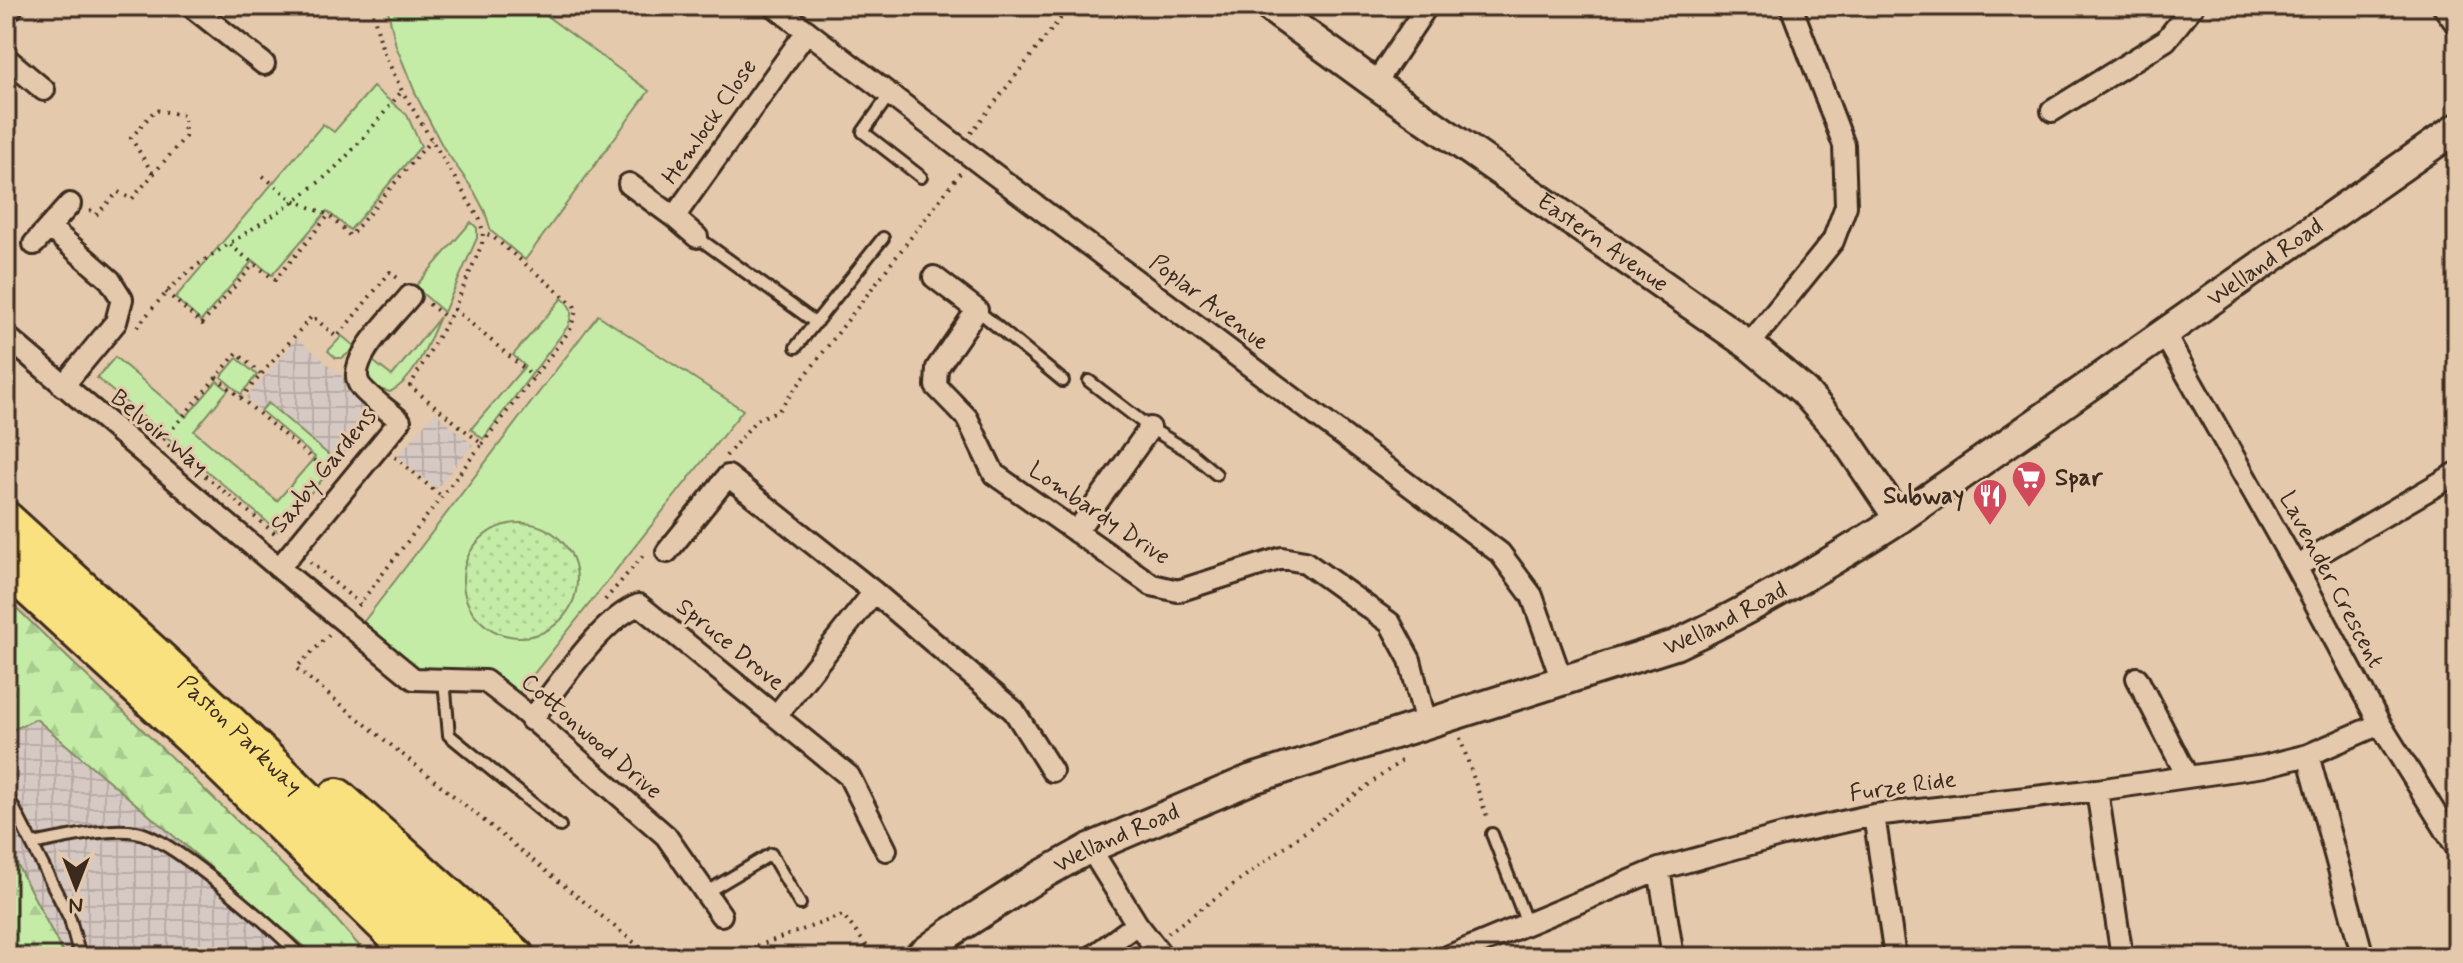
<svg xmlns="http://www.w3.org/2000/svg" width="2463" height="963" font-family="Mynerve,sans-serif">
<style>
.industrial{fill:url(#industrial-grid)}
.green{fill:#c4eca7;stroke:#808b62;stroke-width:2}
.forest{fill:url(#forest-firs);stroke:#808b62;stroke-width:2}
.park{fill:url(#park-dots);stroke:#808b62;stroke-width:2}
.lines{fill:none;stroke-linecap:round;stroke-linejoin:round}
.lane-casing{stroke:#3b2a1e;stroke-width:16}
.street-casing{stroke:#3b2a1e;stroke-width:26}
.secondary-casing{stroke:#3b2a1e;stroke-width:34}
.highway-casing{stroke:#3b2a1e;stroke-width:42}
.path{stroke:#3b2a1e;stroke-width:4;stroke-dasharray:2 6;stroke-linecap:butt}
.lane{stroke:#e5c9ac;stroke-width:10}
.street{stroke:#e5c9ac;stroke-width:20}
.secondary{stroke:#e5c9ac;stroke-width:28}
.highway{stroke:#fae180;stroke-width:36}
.labels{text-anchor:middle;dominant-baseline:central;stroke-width:6;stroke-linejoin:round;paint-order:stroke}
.street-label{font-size:24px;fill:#3b2a1e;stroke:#e5c9ac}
.poi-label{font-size:24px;font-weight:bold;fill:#3b2a1e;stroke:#e5c9ac;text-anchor:start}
</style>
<defs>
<pattern id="industrial-grid" width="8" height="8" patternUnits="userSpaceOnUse" patternTransform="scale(2)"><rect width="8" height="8" fill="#d6c8c2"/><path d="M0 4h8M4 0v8" fill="none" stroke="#b9aca6"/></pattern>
<pattern id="forest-firs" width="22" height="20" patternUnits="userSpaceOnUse" patternTransform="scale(2)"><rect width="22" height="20" fill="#c4eca7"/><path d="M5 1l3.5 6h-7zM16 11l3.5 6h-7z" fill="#a9cb8f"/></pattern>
<pattern id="park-dots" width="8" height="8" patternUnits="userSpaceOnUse" patternTransform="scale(2)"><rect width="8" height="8" fill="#c4eca7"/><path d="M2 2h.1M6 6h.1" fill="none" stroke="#a9cb8f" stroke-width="1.8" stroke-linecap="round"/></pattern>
</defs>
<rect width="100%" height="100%" fill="#e5c9ac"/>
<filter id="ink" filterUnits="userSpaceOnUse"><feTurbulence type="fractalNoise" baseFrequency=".0125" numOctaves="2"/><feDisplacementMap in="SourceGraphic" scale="16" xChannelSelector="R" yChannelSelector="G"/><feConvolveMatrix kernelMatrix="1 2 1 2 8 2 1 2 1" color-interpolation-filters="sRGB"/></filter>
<g filter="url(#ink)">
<path class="industrial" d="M297,338L382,410L337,462L268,403L261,411L246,398Z
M435,412L473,445L436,489L398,456Z
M35,719L316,957H65L6,843V733Z"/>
<path class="green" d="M387,6H533L649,91L525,260L491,231L485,212L474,191L443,147L417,97L396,46Z
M373,87L407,115L421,146L350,230L327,211L272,275L253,260L201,321L175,298L323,124L334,132Z
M471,222L477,228V238L444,312L415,287Z
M562,298C573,308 573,312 568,326L483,439L471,429L525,366L513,355Z
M598,315L743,410L517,695L492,672L421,671L362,624Z
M440,317C428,342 416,379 390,392L375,388L365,377L369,358L392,376Z
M342,336L353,345V350L342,358H336L328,351Z
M115,357L186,417L217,381L228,390L194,431L277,501L315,457L261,411L268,403L337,462L278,531L97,378Z
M237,358L257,375L241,394L221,377Z"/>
<path class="forest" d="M6,598L321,902L369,957H316L36,719L6,733Z
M6,843L65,957H11L6,945Z"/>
<path class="park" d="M463 580a57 57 0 1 1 114 0a57 57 0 1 1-114 0Z"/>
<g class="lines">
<defs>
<path id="lane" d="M890,94L863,132L921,177
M697,237L816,323
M977,310L1063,381
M796,347L883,238
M1089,381L1150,428L1190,452L1216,474
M444,680L449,735L560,826
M6,793L70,919L80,957
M1492,834L1527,924
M32,844C62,839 105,827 136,832C172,838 273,928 302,957
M707,892L771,854L800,904
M6,945L11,957"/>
<path id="street" d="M191,6L264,64
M774,6L986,168L1500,553L1532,596L1562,681
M2443,6L2457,25
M6,58L44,90
M1375,84L1427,6
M2052,111L2166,40L2193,6
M629,184L674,217
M49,227L110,280L122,299L116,322L63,386
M697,237L674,217L807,31
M34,244L70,204
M934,277L977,310L937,368L936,386L967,418L994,474L1152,585L1178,591L1282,558L1305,562L1390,623L1410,660L1426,724
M2164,334L2296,567L2380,724L2457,848
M6,336L279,568L414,679L485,681L517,706L666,836L721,915
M1749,345L1833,241L1846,206L1844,145L1791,6
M1076,532L1150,428
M667,552L728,476L874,592L1014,711L1052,771
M2296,567L2457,473
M279,568L400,421C388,410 371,399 361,387C342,363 395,315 410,296
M2137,678L2187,776
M776,716L874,592
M531,720C558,687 601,619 639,605L849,776L886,850
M2308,755L2363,957
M2097,790L2122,957
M1874,815L1895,957
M1090,848L1137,924L1163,957
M1659,869L1673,957
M1092,957L1137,924
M1447,957L1659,869L1783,835L1874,815L2097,790L2264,766L2308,755L2380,724"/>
<g id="secondary">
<path id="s1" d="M1268,6L1375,84L1749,345L1804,391L1843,436L1899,519"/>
<path d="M6,7L8,6"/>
<path id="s2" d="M918,957L950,933L1038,877L1090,848L1252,779L1675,645C1753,609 1827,565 1899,519L2457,128"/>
</g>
<g id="highway">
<path id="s3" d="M6,520L230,724L468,957"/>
<path d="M6,566L204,748L418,957"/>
<path d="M337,797L516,957"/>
</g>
</defs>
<use href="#lane" class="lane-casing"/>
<use href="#street" class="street-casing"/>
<use href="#secondary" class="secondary-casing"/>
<use href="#highway" class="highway-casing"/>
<path class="path" d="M971,133L1070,6
M263,176L293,200L329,215L350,236L431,140
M90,210L96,215L118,192L132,199L185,137L184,115L155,110L131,138L153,174
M6,230L17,239
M230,245L275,280L329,215
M166,292L202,324L255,263
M429,304L448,319
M454,309L534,377
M137,327C156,304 176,279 202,262C242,234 286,210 324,178C353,153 377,121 402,91
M216,377L330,474
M241,398L312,316L337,337L390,272L400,280
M163,440L237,353L262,375
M482,444L570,330L576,311L574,305L493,237L483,232
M168,445L278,536
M726,456L756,420L779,410L961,172
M395,457L442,497
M310,562L360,604
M605,600L646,552
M358,606L482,444L410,386L454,309L482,244L483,232L480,220L402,91L383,51L371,6
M329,635L296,668L652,957
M1460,738L1488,820
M1168,933L1405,758
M727,957L843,915L875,957"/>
<use href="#lane" class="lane"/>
<use href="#street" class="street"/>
<use href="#secondary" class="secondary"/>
<use href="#highway" class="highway"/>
</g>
</g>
<defs>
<symbol id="supermarket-pin" viewBox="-11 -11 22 30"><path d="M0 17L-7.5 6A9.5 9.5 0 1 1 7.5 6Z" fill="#d1495b" stroke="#e5c9ac"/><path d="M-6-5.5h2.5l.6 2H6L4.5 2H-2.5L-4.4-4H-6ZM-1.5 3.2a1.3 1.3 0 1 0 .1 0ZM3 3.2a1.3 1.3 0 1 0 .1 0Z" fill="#fff"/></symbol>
<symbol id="restaurant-pin" viewBox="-11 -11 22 30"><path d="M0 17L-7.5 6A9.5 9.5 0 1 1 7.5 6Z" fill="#d1495b" stroke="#e5c9ac"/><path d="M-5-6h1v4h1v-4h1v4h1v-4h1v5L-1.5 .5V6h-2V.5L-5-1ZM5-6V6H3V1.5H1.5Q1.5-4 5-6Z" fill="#fff"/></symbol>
</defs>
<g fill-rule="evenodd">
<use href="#supermarket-pin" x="2009" y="458" width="40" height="54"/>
<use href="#restaurant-pin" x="1970" y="476" width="40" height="54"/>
</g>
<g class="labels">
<g class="street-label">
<text transform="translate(710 122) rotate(-55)">Hemlock Close</text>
<text stroke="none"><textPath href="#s1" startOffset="410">Eastern Avenue</textPath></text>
<text stroke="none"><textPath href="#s2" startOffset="1528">Welland Road</textPath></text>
<text transform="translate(1209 303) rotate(37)">Poplar Avenue</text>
<text transform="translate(159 433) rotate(40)">Belvoir Way</text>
<text transform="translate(324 471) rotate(-51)">Saxby Gardens</text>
<text transform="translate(1099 514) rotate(34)">Lombardy Drive</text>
<text transform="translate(2331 580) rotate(62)">Lavender Crescent</text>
<text stroke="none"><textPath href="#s2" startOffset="880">Welland Road</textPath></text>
<text transform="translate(730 645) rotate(39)">Spruce Drove</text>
<text stroke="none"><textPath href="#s3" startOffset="318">Paston Parkway</textPath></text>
<text transform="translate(591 737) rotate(41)">Cottonwood Drive</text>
<text transform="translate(1903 787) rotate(-8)">Furze Ride</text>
<text stroke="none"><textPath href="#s2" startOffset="232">Welland Road</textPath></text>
</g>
<g class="poi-label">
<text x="2055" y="478">Spar</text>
<text x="1964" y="496" text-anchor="end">Subway</text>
</g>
</g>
<rect width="2463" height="963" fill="none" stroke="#e5c9ac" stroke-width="32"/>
<rect x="16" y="16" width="2431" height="931" fill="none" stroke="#3b2a1e" stroke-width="3" filter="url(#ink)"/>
<g transform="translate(76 887) rotate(180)" stroke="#e5c9ac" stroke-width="6" paint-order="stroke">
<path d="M0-6L14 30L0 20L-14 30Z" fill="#3b2a1e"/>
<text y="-12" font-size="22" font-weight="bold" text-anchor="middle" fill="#3b2a1e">N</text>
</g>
</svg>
